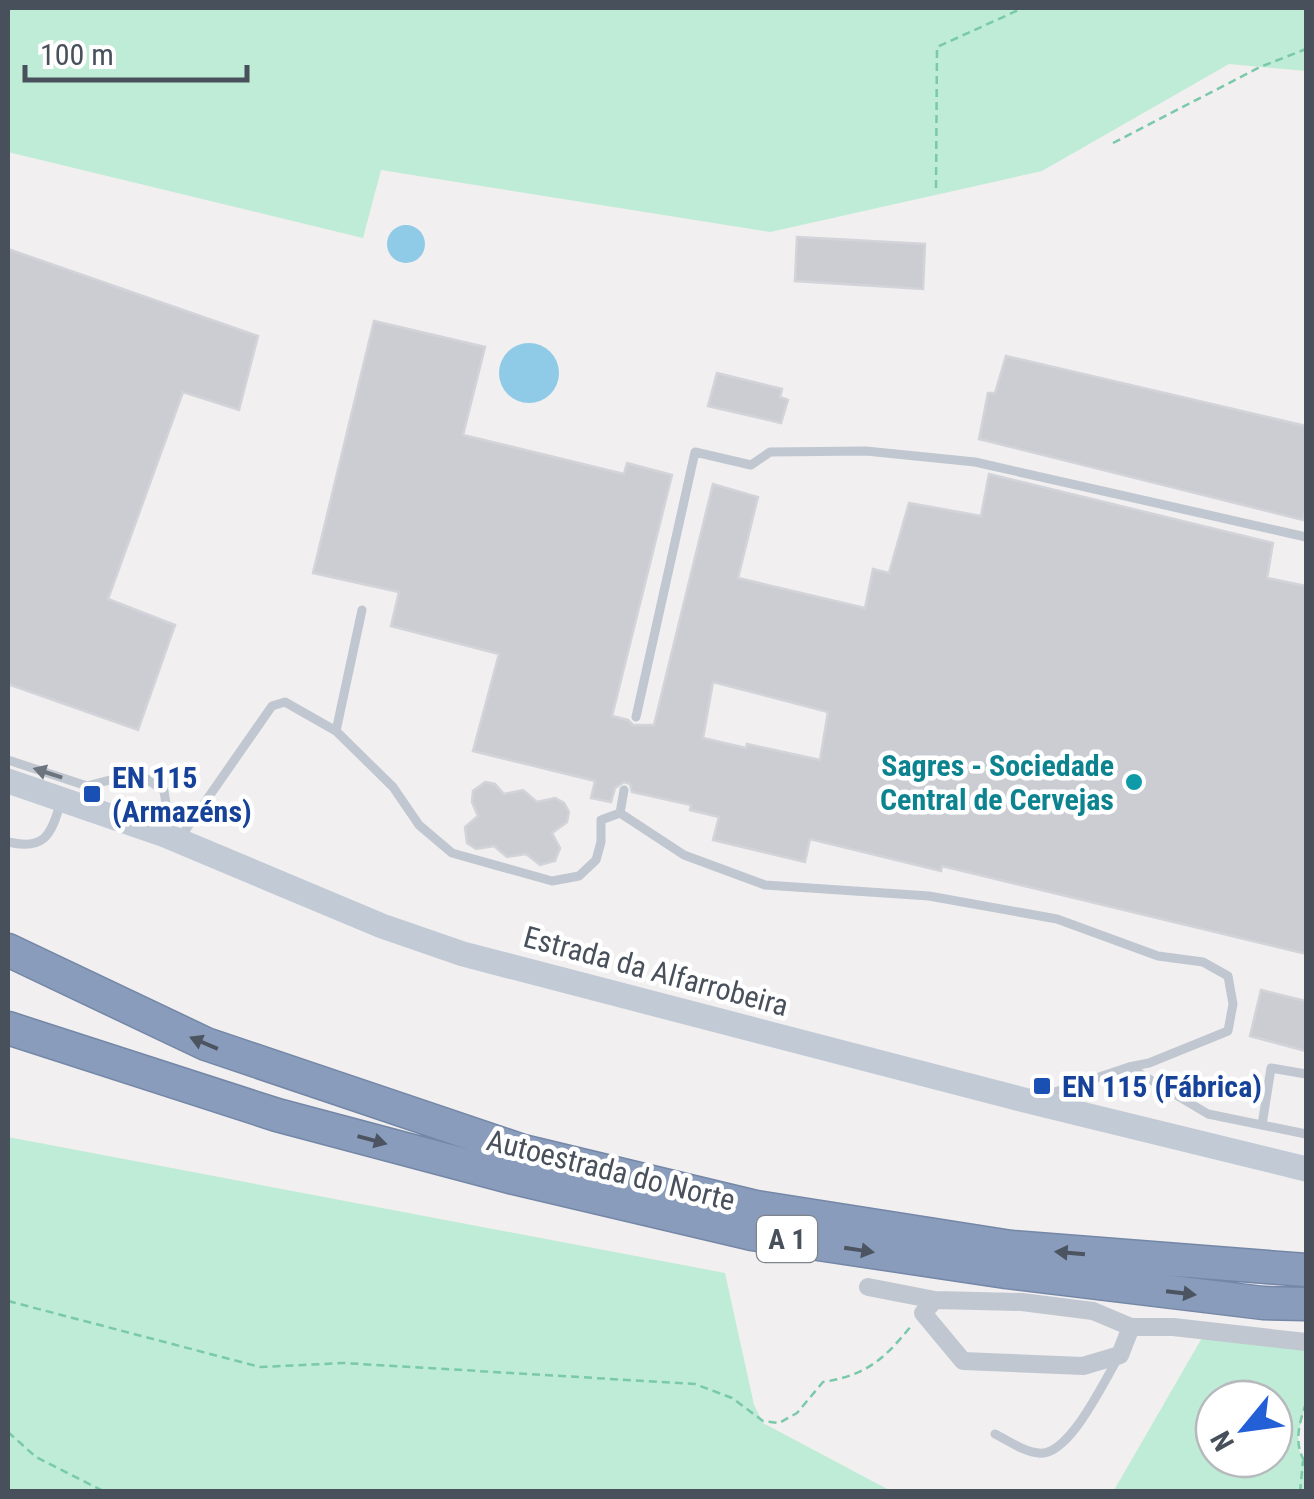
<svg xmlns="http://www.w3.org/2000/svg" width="1314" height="1499" font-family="'Roboto Condensed',sans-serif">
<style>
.green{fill:#bfecd6;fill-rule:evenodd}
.water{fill:#8fcbe7}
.building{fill:#cccdd3;stroke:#d3d4da;stroke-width:2.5;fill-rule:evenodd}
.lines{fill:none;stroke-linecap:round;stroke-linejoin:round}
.motorway-casing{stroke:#7487a7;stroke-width:35}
.path{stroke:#79c9aa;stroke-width:2.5;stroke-dasharray:8 5;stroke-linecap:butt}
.service{stroke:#c0c7d0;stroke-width:9}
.minor{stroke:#c0c7d0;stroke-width:18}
.secondary{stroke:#c2cad6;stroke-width:25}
.motorway{stroke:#899cbb;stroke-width:32}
.oneway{fill:#6c747e}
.oneway2{fill:#4b5460}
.culture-dot{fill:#0f9aa8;stroke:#fff;stroke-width:4}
.transit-dot{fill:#1a4fb4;stroke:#fff;stroke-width:4}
.labels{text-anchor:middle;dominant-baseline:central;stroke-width:9;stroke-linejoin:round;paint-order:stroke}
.shield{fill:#fff;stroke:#7f848c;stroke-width:2.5}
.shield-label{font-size:28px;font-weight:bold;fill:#48505b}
.culture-label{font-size:30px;font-weight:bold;fill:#0d838f;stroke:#fff;text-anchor:end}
.transit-label{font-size:30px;font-weight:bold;fill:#164399;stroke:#fff;text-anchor:start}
.street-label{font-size:30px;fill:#48505b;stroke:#fff}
</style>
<rect width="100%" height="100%" fill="#f1efef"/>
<path class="green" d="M8,8H1306V71L1229,64L1042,171L770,232L381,170L363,238L8,152Z
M8,1137L725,1273L754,1405L763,1423L891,1491H8Z
M1206,1331L1306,1342V1403L1298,1434L1299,1450L1306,1464V1491L1113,1492ZM1214,1399H1274V1459H1214Z"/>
<path class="water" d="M387 244a19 19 0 1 1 38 0a19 19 0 1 1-38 0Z
M499 373a30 30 0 1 1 60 0a30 30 0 1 1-60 0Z"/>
<path class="building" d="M797,237L925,244L923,289L795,281Z
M8,249L258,336L239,410L183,392L108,599L175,625L138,730L8,684Z
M374,321L485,347L463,435L624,474L627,463L672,475L612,716L628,720L633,725H654L713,484L758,497L738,578L865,608L873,569L889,573L909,503L981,516L989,474L1273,543L1267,578L1306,586V954L942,866L941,871L810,839L805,862L713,840L719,817L690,810L691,805L632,792L630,784L624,782L615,788L611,802L591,798L595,781L473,751L499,654L391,626L399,592L313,573ZM713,682L828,712L820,760L747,744L746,748L703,738Z
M1006,356L1306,426V508L1303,520L979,439L988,393H995Z
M717,373L782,389L780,397L788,400L781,423L708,406Z
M485,782L495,784L504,794L523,790L537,802L555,798L564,803L569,812L567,822L552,833L560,848L555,861L540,865L526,854L507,857L494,846L476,849L467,843L465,827L478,816L472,802L473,791Z
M1261,990L1306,1001V1051L1250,1036Z"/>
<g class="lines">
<defs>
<path id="motorway" d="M8,950L206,1044L523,1151L756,1207L1011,1247L1306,1270
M8,1028L277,1115L514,1178L752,1234L1006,1272L1263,1303L1306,1304"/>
</defs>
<use href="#motorway" class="motorway-casing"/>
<path class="path" d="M1113,143L1260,67L1306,49
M936,188L937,47L1023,8
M8,1301L260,1367L344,1363L695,1384L732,1398L763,1421L779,1423L797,1413L823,1382C868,1375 885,1358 912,1325
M1306,1403C1299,1424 1293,1444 1306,1464
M8,1432L36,1457L105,1492
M1300,1492L1303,1461"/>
<path class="service" d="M362,610L336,731L393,787L419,825L452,853L552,881L579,876L596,860L601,842V820L620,813L684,855L765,885L929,896L1057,919L1158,956L1203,962L1228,976L1233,1004L1228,1031L1149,1063L1129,1067
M636,717L695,452L751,465L770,452L866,451L975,462L1306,537
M8,760L87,786L125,776L147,779L164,791L167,810L165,833
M620,813L624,790
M180,838L272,706L285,702L336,731
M8,842C43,850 51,837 60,804
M1040,1097L1129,1067L1208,1114L1306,1134
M1262,1125L1271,1068L1306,1074
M995,1434C1009,1441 1024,1452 1039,1453C1069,1457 1104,1381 1118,1358"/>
<path class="minor" d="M868,1287L935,1300L1022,1302L1093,1311L1131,1327
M935,1300L923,1313L963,1361L1083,1366L1120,1355L1131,1327H1173L1306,1342"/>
<path class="secondary" d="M8,781L165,835L382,926L463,954L1028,1101L1306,1169"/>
<use href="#motorway" class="motorway"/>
</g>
<defs><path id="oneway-solid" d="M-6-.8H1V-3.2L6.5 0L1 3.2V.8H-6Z" transform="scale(2.5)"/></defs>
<use class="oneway" href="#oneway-solid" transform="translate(48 773) rotate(-162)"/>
<g class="oneway2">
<use href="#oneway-solid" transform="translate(204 1043) rotate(-157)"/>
<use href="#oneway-solid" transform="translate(372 1140) rotate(15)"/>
<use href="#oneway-solid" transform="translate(859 1250) rotate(9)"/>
<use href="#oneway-solid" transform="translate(1070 1253) rotate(-175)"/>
<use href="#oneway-solid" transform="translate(1181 1293) rotate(7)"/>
</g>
<circle class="culture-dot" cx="1134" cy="782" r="10"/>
<g class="transit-dot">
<rect x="82" y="784" width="20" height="20" rx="5"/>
<rect x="1032" y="1076" width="20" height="20" rx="5"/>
</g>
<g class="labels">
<rect class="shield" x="757" y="1216" width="60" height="46" rx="8"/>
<g class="shield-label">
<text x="787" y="1239">A 1</text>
</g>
<g class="culture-label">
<text x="1114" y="765">Sagres - Sociedade<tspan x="1114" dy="34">Central de Cervejas</tspan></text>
</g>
<g class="transit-label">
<text x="112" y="777">EN 115<tspan x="112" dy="34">(Armazéns)</tspan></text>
<text x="1062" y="1086">EN 115 (Fábrica)</text>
</g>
<g class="street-label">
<text transform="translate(656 971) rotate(15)">Estrada da Alfarrobeira</text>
<text transform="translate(611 1170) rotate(14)">Autoestrada do Norte</text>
</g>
</g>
<rect width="1314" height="1499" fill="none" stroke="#48505b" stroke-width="20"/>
<g transform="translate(1244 1429) rotate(241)"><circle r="48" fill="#ffffff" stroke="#b6b9bd" stroke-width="2.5"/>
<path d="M0-8L18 38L0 25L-18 38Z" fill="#235fd7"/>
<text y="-15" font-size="28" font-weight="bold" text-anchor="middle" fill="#48505b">N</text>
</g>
<path d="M25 65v15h222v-15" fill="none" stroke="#48505b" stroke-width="5"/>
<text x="40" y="65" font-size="30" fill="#48505b" stroke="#ffffff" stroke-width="8" paint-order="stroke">100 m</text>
</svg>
